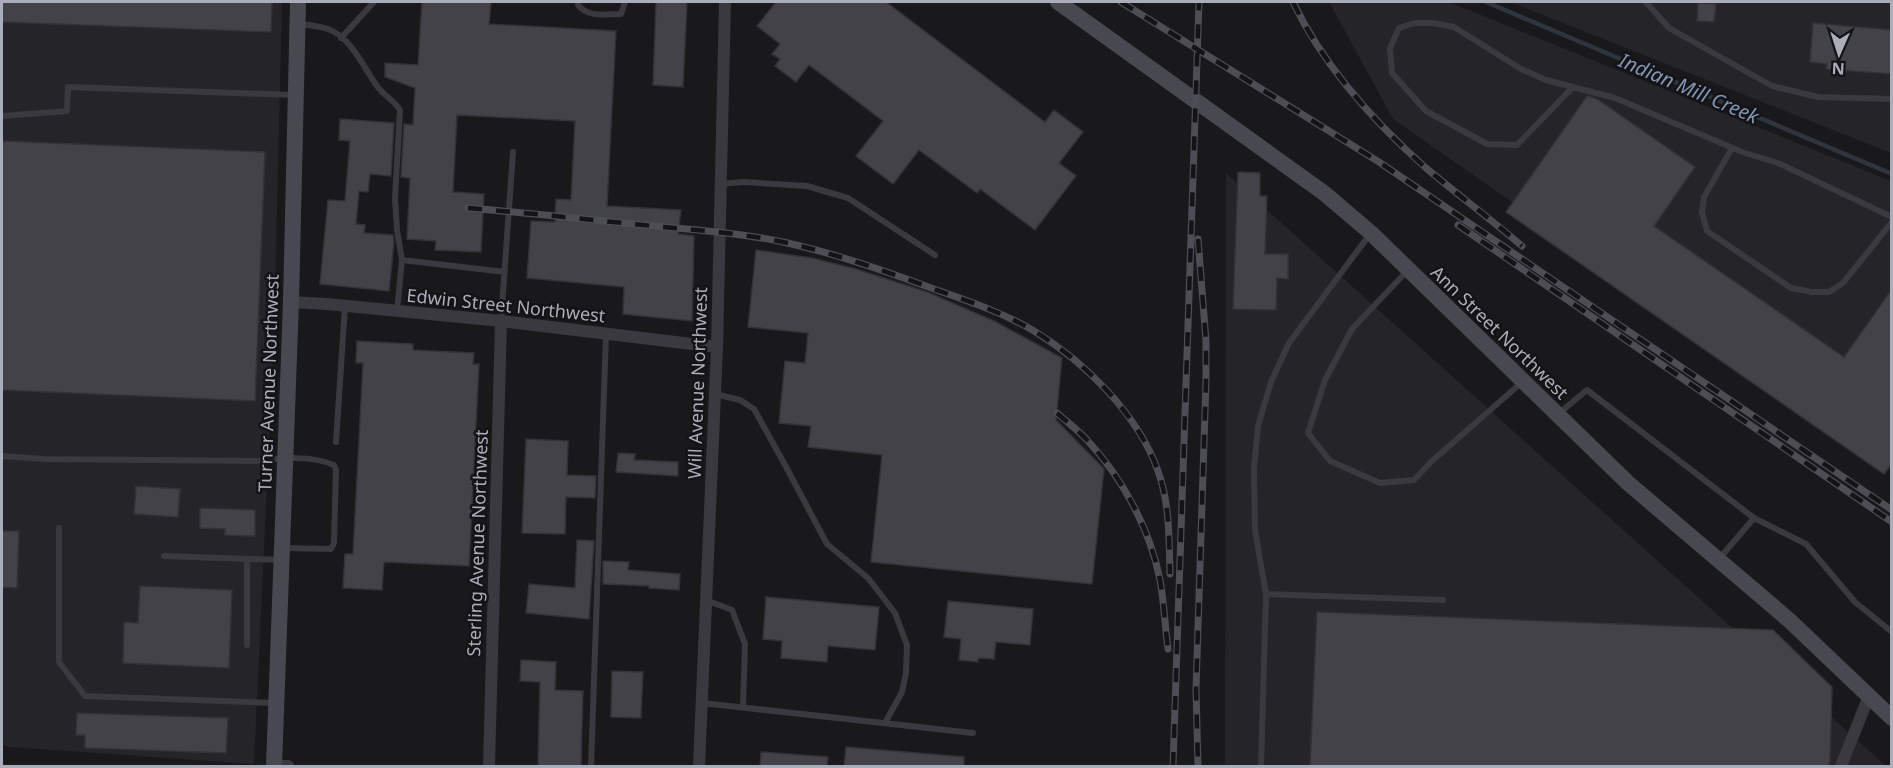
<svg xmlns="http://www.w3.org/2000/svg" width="1893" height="768" font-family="'Noto Sans',sans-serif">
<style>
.built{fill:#252428}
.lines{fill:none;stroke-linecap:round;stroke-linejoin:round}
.stream{stroke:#2e353f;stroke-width:4.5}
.building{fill:#434248;stroke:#333237;stroke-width:1.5}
.lane{stroke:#3a3940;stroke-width:6}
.street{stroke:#3a3940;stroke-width:12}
.secondary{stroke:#474850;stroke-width:16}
.rail-casing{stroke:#4c4d55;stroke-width:7}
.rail{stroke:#141316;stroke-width:4.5;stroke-dasharray:14;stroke-linecap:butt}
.labels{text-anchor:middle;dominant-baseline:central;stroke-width:5;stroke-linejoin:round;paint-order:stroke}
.street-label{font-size:18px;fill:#abadba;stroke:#141316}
.water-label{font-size:20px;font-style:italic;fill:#8395b4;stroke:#141316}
</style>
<rect width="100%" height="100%" fill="#19181b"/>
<path class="built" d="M2,2H282L274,333L254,764L9,747L2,745Z
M1329,2H1449L1891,181V466L1393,119Z
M1510,2H1891V153Z
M1226,173L1886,766H1225Z"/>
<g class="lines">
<path class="stream" d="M1486,2L1892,174"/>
</g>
<path class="building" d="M2,2H272L271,32L2,22Z
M422,2H491L489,24L616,31L607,206L681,210L678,234L694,236L692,321L623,314L624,287L527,278L531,221L555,222L556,199L571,200L575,121L457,115L453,192L484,194L481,252L435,250L436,241L407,239L410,178L401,177L404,124L413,125L415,88L385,77V63L418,65Z
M656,2H687L683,87L653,85Z
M776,2H886L1045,122L1054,110L1083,132L1059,163L1076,176L1035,230L980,189L977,193L919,150L893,184L856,156L883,121L809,65L796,82L775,66L780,59L772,54L780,44L757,26Z
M1698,3L1716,4L1714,22L1697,21Z
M1813,23L1892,30V74L1826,69L1827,64L1810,62Z
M1587,96L1597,99L1695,167L1654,226L1844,357L1892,289V463L1884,474L1506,212Z
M340,119L394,123L391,176L370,174L368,192L359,191L356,224L365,225L364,233L393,235L394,242L389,291L320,284L328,200L345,201L350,141L339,140Z
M2,141L265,152L255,401L2,390Z
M1238,172L1260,173V196H1267L1265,254H1288V279L1277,278L1276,310L1233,309Z
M756,250L812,258L856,269L927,292L994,321L1062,358L1056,420L1104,469L1092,584L871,562L882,455L808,447L811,426L779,423L785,361L805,363L808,333L748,327Z
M357,341L413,344V350L474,353L473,364H479L469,566L384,562L382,590L343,588L345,554H353L363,363H356Z
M526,439L568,441L567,475L596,476L595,498L566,497L565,534L522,533Z
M618,453L635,454L634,460L678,462V476L616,472Z
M136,486L180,489L178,517L134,514Z
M200,508L255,510V536L225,535V529L200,528Z
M2,531H19L17,588L2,587Z
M577,540L594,541L589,619L526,613L529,584L575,588Z
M603,561L629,562L628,570L680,574L679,590L649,588V586L603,584Z
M140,586L232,590L229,668L123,663L124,622L138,623Z
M766,597L879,607L875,650L828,646L827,662L781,658L782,641L763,639Z
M948,601L1033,609L1030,645L996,642L994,659L978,658V662L959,660L961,639L944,637Z
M1317,612L1773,630L1832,687L1830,761L1828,766H1310Z
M521,660L556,662L555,690L583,691L581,766H538L540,682L520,681Z
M612,671L643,672L641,718L611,717Z
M77,713L228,718L226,753L85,748V735H76Z
M846,747L964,757V766H844Z
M761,752L828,757L827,766H760Z"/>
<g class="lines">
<path class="lane" d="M578,2V5C588,18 606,14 621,14L625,2
M1646,2L1669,28L1772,86L1818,97L1892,99
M299,24C308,25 319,26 328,29C351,37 364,68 377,86C384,96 394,100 400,110L395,198L397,230L402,260
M341,38L374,2
M1573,87L1517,145L1487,144L1426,111L1392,73L1390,48L1399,28L1415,23H1433L1454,27L1521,69L1546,80L1615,98L1742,152L1778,163L1892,217
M2,116L67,111L68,87L293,95
M1732,148L1704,197L1702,212L1707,231L1791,288L1812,292H1829L1843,283L1892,222
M721,184L743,182L807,186L848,198L935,255
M1408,270L1352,329L1325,380L1308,433L1330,461L1380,483L1414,480L1432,461L1521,383
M397,311L402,260L505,272
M501,321L513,152
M715,394L740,400L754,409L784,463L827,544L868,578L895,613L907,645L906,673L902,692L885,723
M1558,414L1587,390L1754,518L1719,559
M336,442L345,306
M2,456L44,459L257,461C282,458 311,455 334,465L336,470L334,543L331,549L282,548
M1754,518L1806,544L1855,602L1892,632
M59,528V662L85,696L275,703
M164,556L281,560
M1266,594L1443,600
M706,600L732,610L745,644L743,707
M247,645V559
M702,703L973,733
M591,766L606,334
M1261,766L1266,594L1255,530L1254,469L1258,426L1271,382L1289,343L1370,234"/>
<path class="street" d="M291,302L327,304L501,321L717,347
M275,766H288
M489,766L501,321
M699,766L717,347L725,2
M1841,766L1869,696"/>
<path class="secondary" d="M1058,2L1324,193L1371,233L1628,483L1789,620L1892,718
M274,766L291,302L298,2"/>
<defs>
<path id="rail" d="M1121,2L1379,162L1892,510
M1293,2C1323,65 1374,122 1426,168C1458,195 1491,219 1522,246
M468,208C530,213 591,220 653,226C696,230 740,233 783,242C834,253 885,271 934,289C968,301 1004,313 1034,331C1085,362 1138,414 1158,471C1170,504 1169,540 1170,574
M1458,225L1892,522
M1198,239L1206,341V381L1196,689L1198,766
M1057,413C1067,422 1079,431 1088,441C1123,479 1150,529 1160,580C1164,602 1165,626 1168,649
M1173,766L1199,2"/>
</defs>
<use href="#rail" class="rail-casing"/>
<use href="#rail" class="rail"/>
</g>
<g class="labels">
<g class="street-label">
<text transform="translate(506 305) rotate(6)">Edwin Street Northwest</text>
<text transform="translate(1500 332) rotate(44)">Ann Street Northwest</text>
<text transform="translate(268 383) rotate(-88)">Turner Avenue Northwest</text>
<text transform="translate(697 383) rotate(-88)">Will Avenue Northwest</text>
<text transform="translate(477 543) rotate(-88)">Sterling Avenue Northwest</text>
</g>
<g class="water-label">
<text transform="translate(1689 88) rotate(23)">Indian Mill Creek</text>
</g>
</g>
<rect width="1893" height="768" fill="none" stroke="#abadba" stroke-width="6"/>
<g transform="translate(1839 54) rotate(183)" stroke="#141316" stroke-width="4.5" paint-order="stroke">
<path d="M0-4.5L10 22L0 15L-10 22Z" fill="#abadba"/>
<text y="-9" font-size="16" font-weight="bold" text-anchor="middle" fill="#abadba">N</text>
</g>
</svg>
